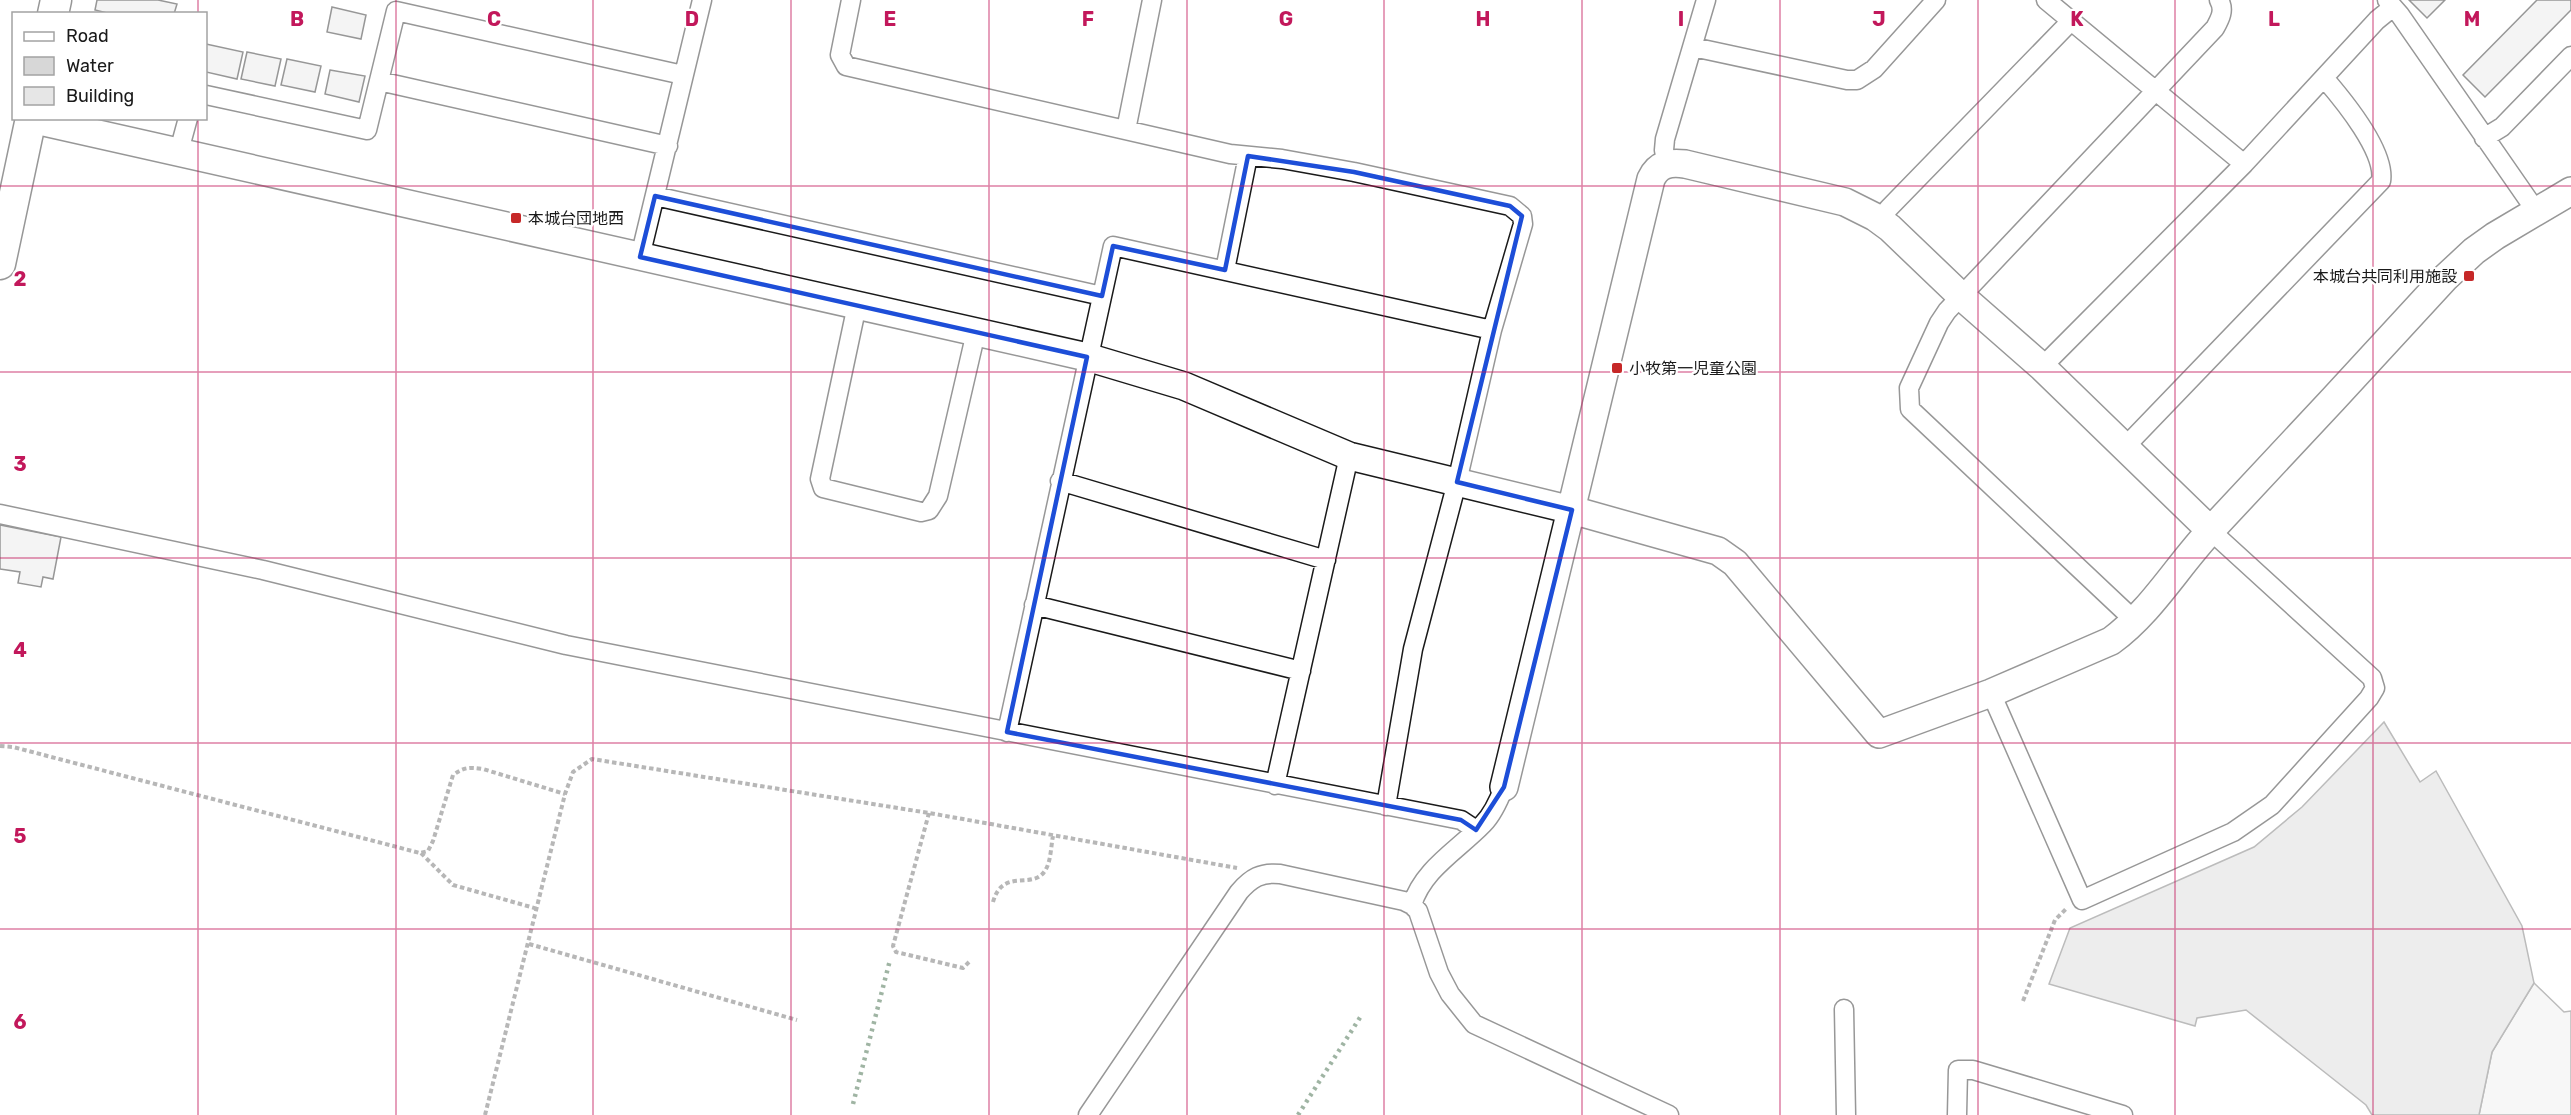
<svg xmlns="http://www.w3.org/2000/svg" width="2571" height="1115" font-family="Rubik,'Noto Sans JP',sans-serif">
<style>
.built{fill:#ededed;stroke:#6a6a6a;stroke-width:1.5}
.water{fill:#d7d7d7;stroke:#6a6a6a;stroke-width:1.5}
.building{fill:#e6e6e6;stroke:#1a1a1a;stroke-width:1.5}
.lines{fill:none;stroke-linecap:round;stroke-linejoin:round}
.street-casing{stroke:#1a1a1a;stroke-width:21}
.secondary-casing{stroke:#1a1a1a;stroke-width:30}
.primary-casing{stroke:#1a1a1a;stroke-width:33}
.path{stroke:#5f5f5f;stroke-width:4;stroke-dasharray:4.5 3;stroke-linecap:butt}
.street{stroke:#fff;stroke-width:18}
.secondary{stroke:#fff;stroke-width:27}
.primary{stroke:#fff;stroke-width:30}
.hedge{stroke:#2b5a34;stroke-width:4.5;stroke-dasharray:3 4.5;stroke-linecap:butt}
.marked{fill:none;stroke:#1d4ed8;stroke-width:4.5;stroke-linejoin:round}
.grid{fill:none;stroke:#c2185b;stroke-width:1.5;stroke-opacity:0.55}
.poi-dot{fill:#c62828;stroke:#fff;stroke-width:2}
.labels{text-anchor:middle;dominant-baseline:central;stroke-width:4.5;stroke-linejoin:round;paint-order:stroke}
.poi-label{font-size:16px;fill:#1a1a1a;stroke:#fff;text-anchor:start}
.grid-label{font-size:20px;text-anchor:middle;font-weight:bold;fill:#c2185b;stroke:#fff;stroke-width:4.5;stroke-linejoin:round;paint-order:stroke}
</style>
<rect width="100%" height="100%" fill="#fff"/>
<path class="built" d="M2534,983L2564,1012L2571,1011V1115H2479L2492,1052Z"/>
<path class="water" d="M2384,722L2420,782L2436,771L2522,926L2534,983L2492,1052L2479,1115H2372L2366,1105L2246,1010L2197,1018L2195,1026L2049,984L2070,928L2254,847L2302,807Z"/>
<path class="building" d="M97,0H158L177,4L174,14H111L95,10Z
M2409,0H2445L2427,18Z
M2537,0H2571V10L2485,97L2463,75Z
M332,7L366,15L361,39L327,32Z
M206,44L243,52L237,79L206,72Z
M247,52L281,59L275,86L241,79Z
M287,59L321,66L315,92L281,85Z
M330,70L365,76L359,102L325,94Z
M0,525L61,537L53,579L43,577L41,587L18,583L20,572L0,569Z"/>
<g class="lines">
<defs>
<path id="street" d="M851,0L840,55L846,66L1230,154L1282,159L1354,172L1510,206L1522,216L1523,224L1492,330L1457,482L1413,649L1386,806
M2046,0L2244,164
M2387,0L2400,15L2536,211
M1693,47L1847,80H1857L1874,69L1936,0
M379,81L668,146
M206,95L367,130L396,11L683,75
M1126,130L1152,0
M2484,138L2502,127L2571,56
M179,151L188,118
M1667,164L1664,150L1665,139L1706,0
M655,196L1102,296
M1879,221L1889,208L2071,21
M640,257L702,0
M1225,270L1248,156
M857,305L820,479L823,488L921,512L929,510L938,496L976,332
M2042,367L2244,164L2377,20L2393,7
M2124,448L2381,181C2386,152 2344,101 2325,79
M1060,481L1326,560
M0,514L263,570L566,645L1461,820L1476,830
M1034,605L1301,671
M2135,621L1910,409L1909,388L1939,323L1947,311L2215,28C2220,19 2225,10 2219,0
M1991,693L2082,900L2233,832L2272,805L2369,698L2375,688L2372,678L2211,531
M1007,732L1113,246L1492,330
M1275,785L1349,456
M1412,905C1423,869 1458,850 1483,824C1493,814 1499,800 1504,787
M1844,1009L1846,1115
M1088,1115L1239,892C1251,878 1261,872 1280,874L1404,901L1412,905L1418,911L1439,973L1450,994L1474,1024L1669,1115
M1957,1115L1958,1070H1973L2123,1115"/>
<path id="secondary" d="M31,119L1087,357L1184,386L1349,456L1572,510L1718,551L1735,563L1879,734L1991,693L2111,641C2152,611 2177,566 2212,529C2290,446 2368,362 2445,278L2474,251L2495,236L2571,191
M1504,787L1651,179C1658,164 1669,162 1685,164L1845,202L1875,217L1890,228L1961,296L2042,367L2211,531"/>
<path id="primary" d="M53,14L56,0
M0,264L31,118"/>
</defs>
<use href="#street" class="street-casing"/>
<use href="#secondary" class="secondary-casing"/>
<use href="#primary" class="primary-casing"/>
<path class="path" d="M0,746L13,747L420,853L428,851L433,841L453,775C464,767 470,767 483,769L565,794
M929,813L893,946L896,952L963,968L969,962
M421,853L453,885L538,909
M993,902C1003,866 1034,892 1046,869C1051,860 1051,846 1053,836
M529,944L797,1020
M2023,1001L2055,920L2066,909
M485,1115L565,794L573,772L592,759L929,813L1237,868"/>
<use href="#street" class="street"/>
<use href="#secondary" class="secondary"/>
<use href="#primary" class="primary"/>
<path class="hedge" d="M853,1104L890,960
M1298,1115L1361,1016"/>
</g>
<path d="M0 0H2571V1115H0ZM1248,156L1354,172L1510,206L1522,216L1457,482L1572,510L1504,787L1476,830L1461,820L1007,732L1087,357L640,257L655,196L1102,296L1113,246L1225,270Z" fill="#fff" fill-opacity=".55" fill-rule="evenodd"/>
<path class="marked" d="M1248,156L1354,172L1510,206L1522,216L1457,482L1572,510L1504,787L1476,830L1461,820L1007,732L1087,357L640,257L655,196L1102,296L1113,246L1225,270Z"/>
<path class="grid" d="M198,0V14M396,0V1115M593,0V1115M791,0V1115M989,0V1115M1187,0V1115M1384,0V1115M1582,0V1115M1780,0V1115M1978,0V1115M2175,0V1115M2373,0V1115M198,118V1115M0,186H2571M0,372H2571M0,558H2571M0,743H2571M0,929H2571"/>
<g class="poi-dot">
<rect x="510" y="212" width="12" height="12" rx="3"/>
<rect x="2463" y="270" width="12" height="12" rx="3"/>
<rect x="1611" y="362" width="12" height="12" rx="3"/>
</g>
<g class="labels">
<g class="poi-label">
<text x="528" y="218">本城台団地西</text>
<text x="2457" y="276" text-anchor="end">本城台共同利用施設</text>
<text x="1629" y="368">小牧第一児童公園</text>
</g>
</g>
<g class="grid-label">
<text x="297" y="26">B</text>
<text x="494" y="26">C</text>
<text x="692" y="26">D</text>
<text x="890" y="26">E</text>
<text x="1088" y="26">F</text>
<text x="1286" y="26">G</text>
<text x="1483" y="26">H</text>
<text x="1681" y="26">I</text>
<text x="1879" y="26">J</text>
<text x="2077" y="26">K</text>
<text x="2274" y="26">L</text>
<text x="2472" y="26">M</text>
<text x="20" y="286">2</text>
<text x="20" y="471">3</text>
<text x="20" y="657">4</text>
<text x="20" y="843">5</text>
<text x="20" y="1029">6</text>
</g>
<rect x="12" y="12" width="195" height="108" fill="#ffffff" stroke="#a3a3a3" stroke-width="1.5"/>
<rect x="24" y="32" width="30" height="9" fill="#ffffff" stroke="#a3a3a3" stroke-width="1.5"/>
<text x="66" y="42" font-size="18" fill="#1a1a1a">Road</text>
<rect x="24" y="57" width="30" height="18" fill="#d7d7d7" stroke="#a3a3a3" stroke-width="1.5"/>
<text x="66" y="72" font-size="18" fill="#1a1a1a">Water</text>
<rect x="24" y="87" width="30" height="18" fill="#e6e6e6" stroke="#a3a3a3" stroke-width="1.5"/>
<text x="66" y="102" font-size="18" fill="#1a1a1a">Building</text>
</svg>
